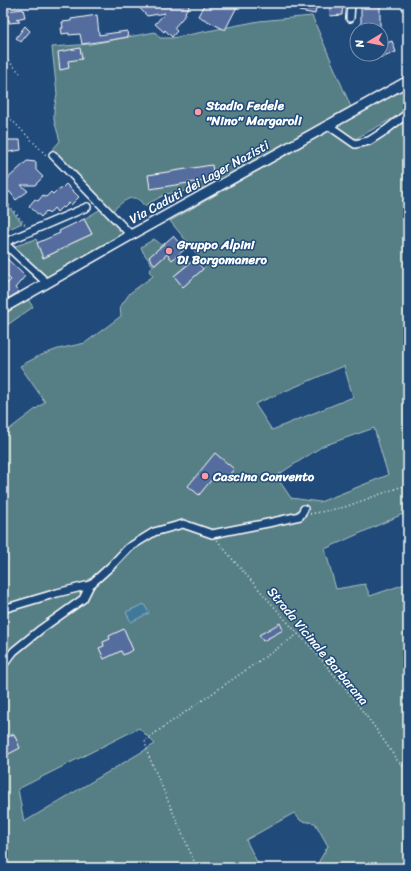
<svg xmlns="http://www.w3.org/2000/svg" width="411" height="871" font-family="Sriracha,sans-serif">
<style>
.green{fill:#577f85;stroke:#abbfc2;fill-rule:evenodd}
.water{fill:#40789b;stroke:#8caec3}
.building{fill:#546d9e;stroke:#fff}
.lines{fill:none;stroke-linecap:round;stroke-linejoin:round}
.minor-casing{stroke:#fff;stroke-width:10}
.major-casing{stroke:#fff;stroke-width:12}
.path{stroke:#fff;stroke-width:1.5;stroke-dasharray:1 3;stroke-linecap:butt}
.minor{stroke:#1f4a7a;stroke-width:7}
.major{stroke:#1f4a7a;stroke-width:9}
.poi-dot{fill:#ff9aa2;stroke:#1f4a7a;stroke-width:1.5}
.labels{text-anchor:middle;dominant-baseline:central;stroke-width:3;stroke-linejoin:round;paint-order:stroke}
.poi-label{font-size:13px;font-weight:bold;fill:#fff;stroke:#1f4a7a;text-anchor:start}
.street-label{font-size:13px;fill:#fff;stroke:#1f4a7a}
</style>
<rect width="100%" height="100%" fill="#1f4a7a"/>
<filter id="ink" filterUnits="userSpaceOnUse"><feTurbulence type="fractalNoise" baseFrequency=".025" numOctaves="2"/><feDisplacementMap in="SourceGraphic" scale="8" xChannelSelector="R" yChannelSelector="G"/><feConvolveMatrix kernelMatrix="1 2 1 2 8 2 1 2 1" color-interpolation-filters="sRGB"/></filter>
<g filter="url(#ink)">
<path class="green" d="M312,16L351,107L206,188L166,194L144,206C134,189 122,203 112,211L52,150L60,141L54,120V110L57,94L52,47L91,44L155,32L160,38H172L259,21Z
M408,86V109L399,115L355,139L358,147L408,116V530L403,514L325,549L336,589L365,584L370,596L408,583V868H315L328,846L315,823L301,821L294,813L246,840L260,868H3V434L45,402L20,366L39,356L58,349L85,343L121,316L120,307L130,293L153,276L149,271L153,266L143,252L141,247L154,239L162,245L150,257L155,265L167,254L172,260L179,254L189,263L174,276L183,287L203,269L206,265L170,221L325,132ZM344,366L353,397L272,430L255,404ZM374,428L388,475L320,502L291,498L276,476L323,446ZM139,728L155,744L24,822L18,789Z
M8,206L22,223L3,232V210Z
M101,209L122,229L123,233L121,236L46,278L10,248L36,239L44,258L68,246V245L92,234L84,219Z
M27,298L33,307L3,328V312Z"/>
<path class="water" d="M144,604L149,613L131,622L126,612Z"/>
<path class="building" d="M135,3H191L185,12L186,14L174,28L177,31L172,37L165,30L164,32L155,24L165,13L147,16Z
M205,3H239L225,30L198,16Z
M300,3H317L315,14L299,11Z
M331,3H343L342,15L330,16Z
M361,4H380V30H361Z
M23,9L25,17L16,19L20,22L9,23V20H7L6,11Z
M97,15L99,35L127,31L128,37L104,41L82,44L80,34L69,35V33L62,34L61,28H63L62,22L71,21V19Z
M25,26L30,31L21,42L16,38Z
M392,41L396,52L381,58V45Z
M80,48L82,59L68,61L69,68L60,70L58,52Z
M3,140H20L21,150L3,153Z
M27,161L36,162V170L43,177L35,185H21L28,191L16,200L10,192L3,191L4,182Z
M212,165L214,179L150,189L148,175Z
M66,184L79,197L71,205L69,203L64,208L62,207L57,212L54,208L49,214L46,211L41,217L29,206L35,199L38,201L43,195L46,197L51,192L53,194L58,189L60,190Z
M84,219L92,234L68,245V246L43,258L37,243L60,233L59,231Z
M173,236L185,249L172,260L167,254L155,265L149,257Z
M3,255L25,276L15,288L19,292L9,298L3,292V287L11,280L3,272Z
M195,259L203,269L183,287L174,276Z
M215,453L234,469L225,480L217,473L199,495L188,486Z
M280,623L283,630L263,641L259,635Z
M124,629L133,650L123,655L121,651L104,659L99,648L104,646L103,642L110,639L109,636Z
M14,734L20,748L3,757V749L6,747L3,739Z"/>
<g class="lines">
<defs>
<path id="minor" d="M350,18L351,3
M330,125L332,128L355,144L369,141L386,130L408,113
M53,155L131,235
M3,241L4,243L47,283
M3,243L87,207
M3,609L57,593L90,585L111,566L128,548L154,532L183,524L212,534L268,523L300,516L304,509
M3,665L14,651L41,629L83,599L90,585"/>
<path id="major" d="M3,308L131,235L408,81"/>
</defs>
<use href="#minor" class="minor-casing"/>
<use href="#major" class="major-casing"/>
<path class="path" d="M3,7L35,3
M3,55L20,73
M3,111L46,155
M9,205L26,226
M310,514L345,507L408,484
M217,540L234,561L298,634L310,646L346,689L376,729L397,760L408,771
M197,868L147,752L145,740L298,634"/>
<use href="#minor" class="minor"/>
<use href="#major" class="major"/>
</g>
</g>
<g class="poi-dot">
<circle cx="198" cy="112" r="4"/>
<circle cx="169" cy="251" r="4"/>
<circle cx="205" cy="476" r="4"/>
</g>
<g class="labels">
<g class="poi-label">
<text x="206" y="105">Stadio Fedele<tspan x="206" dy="15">"Nino" Margaroli</tspan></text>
<text x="177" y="244">Gruppo Alpini<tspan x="177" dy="15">Di Borgomanero</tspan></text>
<text x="213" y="476">Cascina Convento</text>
</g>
<g class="street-label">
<text transform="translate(199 182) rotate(-29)">Via Caduti dei Lager Nazisti</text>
<text transform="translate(318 646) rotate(50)">Strada Vicinale Barbarana</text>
</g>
</g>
<rect width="411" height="871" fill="none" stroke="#1f4a7a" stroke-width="16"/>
<rect x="8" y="8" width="395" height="855" fill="none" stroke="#fff" stroke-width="1.5" filter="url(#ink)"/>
<g transform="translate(369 42) rotate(260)"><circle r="19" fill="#1f4a7a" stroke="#7992af"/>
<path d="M0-3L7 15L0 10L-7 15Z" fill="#ff9aa2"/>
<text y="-6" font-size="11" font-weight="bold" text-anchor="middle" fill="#ffffff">N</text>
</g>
</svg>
